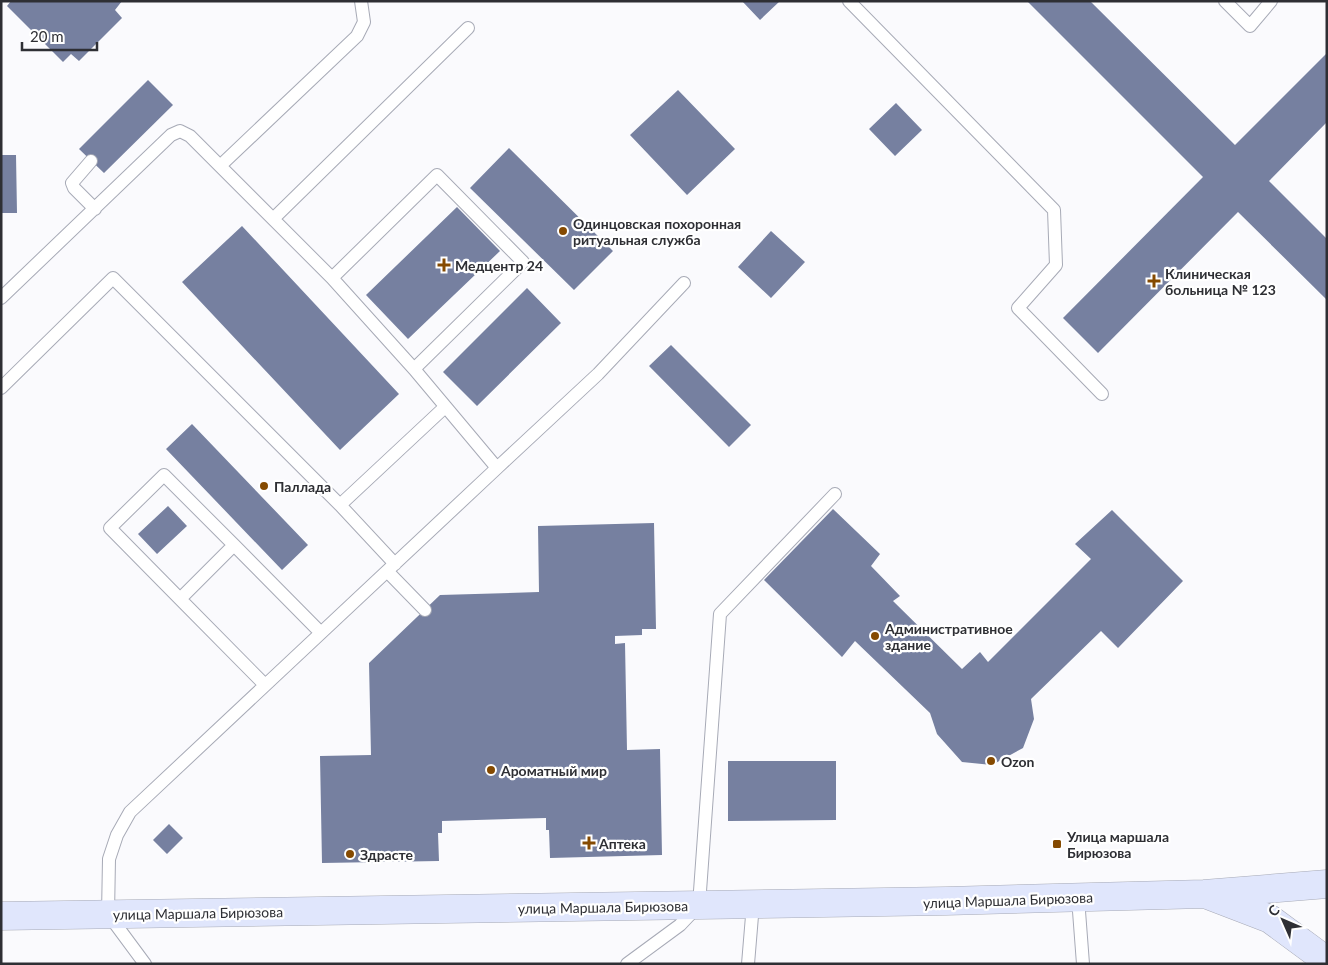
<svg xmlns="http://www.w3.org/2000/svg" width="1328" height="965" font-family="Lato,sans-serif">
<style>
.building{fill:#7680a0}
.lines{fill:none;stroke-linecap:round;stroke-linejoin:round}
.lane-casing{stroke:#a7aab6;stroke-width:14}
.secondary-casing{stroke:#a7aab6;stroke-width:29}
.lane{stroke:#fff;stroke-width:12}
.secondary{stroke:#e0e6fc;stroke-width:28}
.poi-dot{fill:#854a01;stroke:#fff;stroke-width:2}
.labels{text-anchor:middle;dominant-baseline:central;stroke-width:4.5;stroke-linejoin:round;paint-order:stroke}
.poi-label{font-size:14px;font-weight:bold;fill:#2e2f34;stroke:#fff;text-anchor:start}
.street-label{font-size:14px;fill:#2e2f34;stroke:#fff}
</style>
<rect width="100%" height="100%" fill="#fafafd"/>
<path class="building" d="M11,1H122L115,10L122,18L79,61L71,54L63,62L7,6Z
M742,1H780L760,20Z
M1027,1H1090L1235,145L1327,53V122L1269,181L1327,239V300L1238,212L1098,353L1063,318L1203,177Z
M148,80L173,105L104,173L79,149Z
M678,90L735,149L687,195L630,135Z
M896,103L922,130L895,156L869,129Z
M509,148L613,251L574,290L470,188Z
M1,155H16L17,213H1Z
M457,207L500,251L408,339L366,295Z
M242,226L399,394L340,450L182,282Z
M771,231L805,262L771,298L738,267Z
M527,288L561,323L477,406L443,372Z
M671,345L751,425L729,447L649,366Z
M192,424L308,545L282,570L166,449Z
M168,506L187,526L157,554L138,534Z
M833,509L880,554L871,566L900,596L893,601L962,669L980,652L988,662L1091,559L1075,544L1112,510L1183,581L1118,648L1101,631L1031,699L1034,719L1023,748L992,765L962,762L937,734L930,713L855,641L842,657L764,580Z
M654,523L656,629H642V635L615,636V644L625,643L627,750L660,749L662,855L550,858L549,830H546V818L442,821V833H438L439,861L322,863L320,756L371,755L369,663L440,595L539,592L538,526Z
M728,761H836V820L728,821Z
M169,824L183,838L167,854L153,840Z"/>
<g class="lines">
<defs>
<path id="lane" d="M849,1L1054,210L1056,265L1018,308L1102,394
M1225,1L1250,26L1271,1
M91,161L72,183L74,188L95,209
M220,166L357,36L364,22L361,1
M273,219L468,28
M332,278L437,175L523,262L414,369
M1,298L171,135L180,131L190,136L332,278L414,369L497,468L130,812L117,835L109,859L108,914L145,964
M1,388L113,278L340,505L395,564
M497,468L598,374L684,283
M340,505L445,407
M387,571L425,610
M180,599L110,528L164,475L234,545
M265,685L180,599L234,545L321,633
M1078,898L1083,964
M627,964L680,925L699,905L720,614L835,494
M748,964L753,904"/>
<path id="secondary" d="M1210,896L1270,919L1327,961
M1,916L946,901L1204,894L1327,884"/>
</defs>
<use href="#lane" class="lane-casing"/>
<use href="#secondary" class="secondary-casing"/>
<use href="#lane" class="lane"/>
<use href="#secondary" class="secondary"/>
</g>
<g class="poi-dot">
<circle cx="563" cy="231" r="5"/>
<path d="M441.5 257.5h5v5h5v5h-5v5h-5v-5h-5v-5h5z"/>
<path d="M1151.5 273.5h5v5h5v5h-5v5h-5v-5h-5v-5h5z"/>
<circle cx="264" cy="486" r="5"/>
<circle cx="875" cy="636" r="5"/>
<circle cx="991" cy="761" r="5"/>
<circle cx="491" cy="770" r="5"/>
<path d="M586.5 835.5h5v5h5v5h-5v5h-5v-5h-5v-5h5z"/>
<rect x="1052" y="839" width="10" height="10" rx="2.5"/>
<circle cx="350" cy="854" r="5"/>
</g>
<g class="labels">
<g class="poi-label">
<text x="573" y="223">Одинцовская похоронная<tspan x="573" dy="16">ритуальная служба</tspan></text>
<text x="455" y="265">Медцентр 24</text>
<text x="1165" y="273">Клиническая<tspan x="1165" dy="16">больница № 123</tspan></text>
<text x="274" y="486">Паллада</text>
<text x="885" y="628">Административное<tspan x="885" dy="16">здание</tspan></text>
<text x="1001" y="761">Ozon</text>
<text x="501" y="770">Ароматный мир</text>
<text x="1067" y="836">Улица маршала<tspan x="1067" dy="16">Бирюзова</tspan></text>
<text x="599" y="843">Аптека</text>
<text x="360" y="854">Здрасте</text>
</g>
<g class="street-label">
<text transform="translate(1008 900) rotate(-2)">улица Маршала Бирюзова</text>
<text transform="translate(603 907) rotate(-1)">улица Маршала Бирюзова</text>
<text transform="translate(198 913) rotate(-1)">улица Маршала Бирюзова</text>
</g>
</g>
<rect width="1328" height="965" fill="none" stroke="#2e2f34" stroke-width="5"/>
<g transform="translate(1283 920) rotate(315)" stroke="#ffffff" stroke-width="4" paint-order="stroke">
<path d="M0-4L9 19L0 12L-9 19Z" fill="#2e2f34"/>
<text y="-8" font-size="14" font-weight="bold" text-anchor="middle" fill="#2e2f34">С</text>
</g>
<path d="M22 42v8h75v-8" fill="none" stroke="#2e2f34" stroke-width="2.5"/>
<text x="30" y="42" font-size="15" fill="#2e2f34" stroke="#ffffff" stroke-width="4" paint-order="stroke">20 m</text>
</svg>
